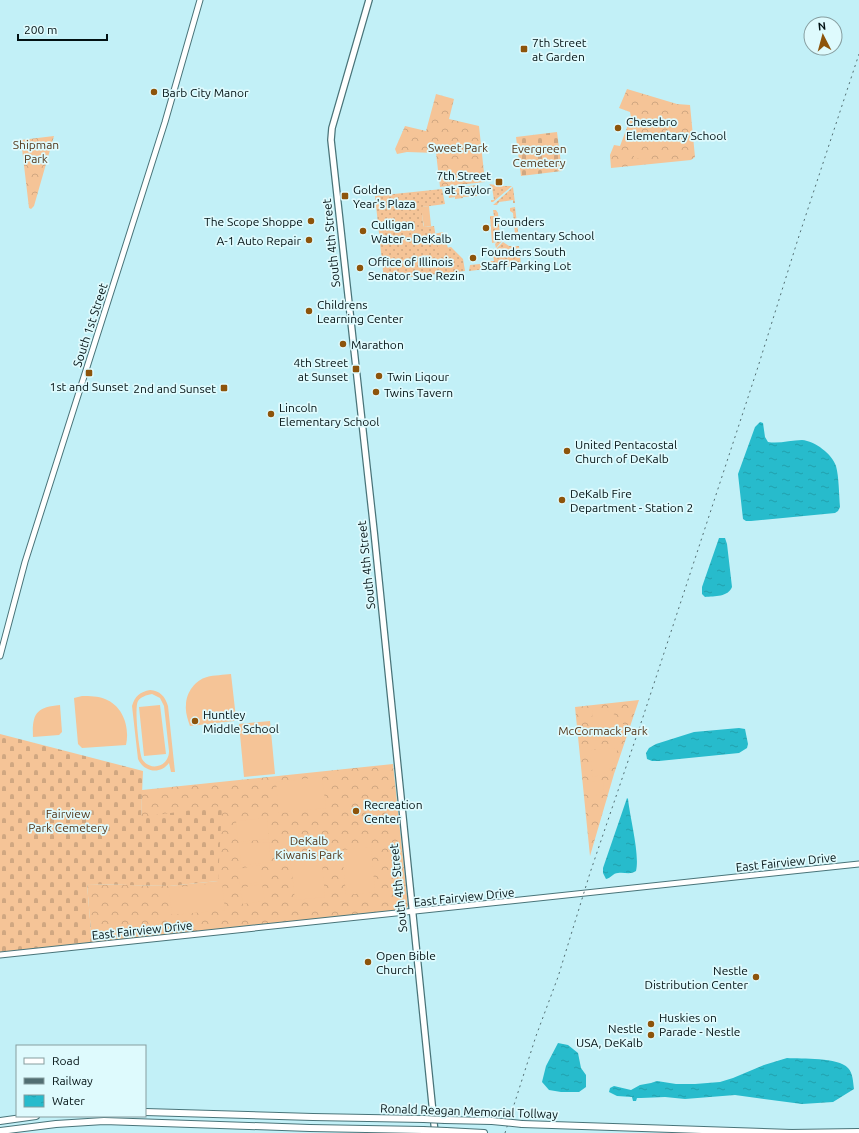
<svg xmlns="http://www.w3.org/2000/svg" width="859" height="1133" font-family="Ubuntu,sans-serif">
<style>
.grass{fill:url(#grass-dots)}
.forest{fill:url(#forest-crowns)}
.cemetery{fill:url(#cemetery-stones)}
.pitch{fill:#f5c497;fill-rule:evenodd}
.water{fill:url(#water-ripples)}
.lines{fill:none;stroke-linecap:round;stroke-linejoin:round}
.secondary-casing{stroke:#497479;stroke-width:7}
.primary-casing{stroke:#497479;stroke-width:8}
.highway-casing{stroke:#497479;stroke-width:8}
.secondary{stroke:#fff;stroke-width:5}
.primary{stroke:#fff;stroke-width:5.5}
.highway{stroke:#fff;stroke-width:6}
.rail{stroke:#526e72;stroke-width:1;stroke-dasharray:2 4;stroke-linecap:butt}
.highway-bridge-casing{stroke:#497479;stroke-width:8;stroke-linecap:butt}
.highway-bridge{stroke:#fff;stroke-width:6}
.poi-dot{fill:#8d540b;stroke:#defafd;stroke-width:1.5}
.labels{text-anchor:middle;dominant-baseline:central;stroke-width:3.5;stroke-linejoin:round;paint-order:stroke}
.poi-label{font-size:12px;fill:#021113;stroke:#defafd;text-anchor:start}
.park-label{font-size:12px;fill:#54371a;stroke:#defafd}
.street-label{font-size:12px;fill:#021113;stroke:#defafd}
</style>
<defs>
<pattern id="grass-dots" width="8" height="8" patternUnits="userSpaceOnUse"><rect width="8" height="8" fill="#f5c497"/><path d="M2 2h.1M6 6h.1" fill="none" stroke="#d0a781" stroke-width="1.8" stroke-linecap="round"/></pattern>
<pattern id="forest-crowns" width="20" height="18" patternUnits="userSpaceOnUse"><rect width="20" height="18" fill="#f5c497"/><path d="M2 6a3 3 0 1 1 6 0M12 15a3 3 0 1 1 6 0" fill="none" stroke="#d0a781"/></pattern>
<pattern id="cemetery-stones" width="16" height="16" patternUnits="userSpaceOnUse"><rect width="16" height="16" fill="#f5c497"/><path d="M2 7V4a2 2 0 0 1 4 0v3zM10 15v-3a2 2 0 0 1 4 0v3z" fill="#d0a781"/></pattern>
<pattern id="water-ripples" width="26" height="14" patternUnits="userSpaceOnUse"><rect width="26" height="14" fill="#27bbcc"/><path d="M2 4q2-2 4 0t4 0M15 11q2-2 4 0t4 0" fill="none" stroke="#21a0ae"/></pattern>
</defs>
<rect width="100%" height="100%" fill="#c2f0f7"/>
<path class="grass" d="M489,184L502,186H512L493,202H491V200H494L492,187Z
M477,185V196L463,197L462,187Z
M461,187L463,198L455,199V197L449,198L448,188Z
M513,187L515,203H513V200L499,202L497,205H493Z
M442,189L445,204L422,207L423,224L424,227L434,226L437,243L446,251V248L451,247L463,259L465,271L384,280L375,196Z
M515,207L519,240L516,241L513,239V235L515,234L513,213L510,211V208Z
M493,210H496L498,213L500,236L502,241L496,248L495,244L497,242L492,243L490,216H494Z
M503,242L509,246H519L521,265L469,271L470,265L489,263V261H494L493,254H496V249Z"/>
<path class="forest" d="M627,89L677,104L690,105L695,157L691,160L611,168L610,155L614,145L620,146L631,117L630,112L619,108Z
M436,94L454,99L449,119L479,126L485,182L440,187L436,153L407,152L397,154L395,149L405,126L426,131Z
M54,136L34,206L31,209L29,208L21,140Z
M443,232L448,248L446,249V252L440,253L434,235V234Z
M639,700L614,774L590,856L575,707Z
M393,764L408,906L406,909L92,943L87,884L169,886L218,881L141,817L142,790Z"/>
<path class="cemetery" d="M557,132L562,171L521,176L516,137Z
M0,734L143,771L141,817L222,806L218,881L169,886L87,884L92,943L0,952Z"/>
<path class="pitch" d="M646,152V158L634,159V153Z
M429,206L431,226L424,227L421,207Z
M231,674L236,718L234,721L190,726C188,720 185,712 186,705C186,693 195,680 207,677C214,675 224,675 231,674Z
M150,690C160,691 165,696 168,706L175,772H171L169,763C160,775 144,772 138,759L132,706C135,696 140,692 150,690ZM152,694L160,698L164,706L169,751C169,767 150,772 142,759C139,750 134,708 138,701C141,697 146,695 152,694Z
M82,696C90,696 98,696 105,699C123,706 130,727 126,745L82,748L78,744L74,698Z
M60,705L62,732L59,735L33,737C32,714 36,707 60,705Z
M160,705L166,754L144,756L139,707Z
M597,707C612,710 629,722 626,739L595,741L593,739L592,708Z
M270,721L275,774L244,777L239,724Z
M617,748C617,765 610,773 593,777L590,753L592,750Z
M322,777L326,808L279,813L276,782Z
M604,780L603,790L595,796H590L588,782Z
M267,818L269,839L238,842L236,821Z
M269,842L271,862L241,865L239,844Z
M371,847L375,892L346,895L342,850Z
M321,852L325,897L295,900L290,856Z
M260,865L262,882L240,885L237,869Z
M222,883L225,910L172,915L169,888Z
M262,884L265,901L243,904L240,888Z"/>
<path class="water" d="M760,422L763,423L765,437L768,442C779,444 791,440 802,440C815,441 832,454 836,466C839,477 839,495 840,507L838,511L835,513L751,521H746L743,519L738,474L755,427Z
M719,538H725L727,544L732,587C728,597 715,596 705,597L702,594V587Z
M739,728L745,729L748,744L747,748L739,753L659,761H652L647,759L646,753L649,748L656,744L694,732Z
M627,798L628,799C630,818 640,855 636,871C630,875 625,872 618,873C613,873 611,878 606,879L603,873V868Z
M558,1043L568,1045L578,1053L581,1068L586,1075V1087L579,1092H561L549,1090L542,1082L546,1066Z
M787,1058C802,1059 838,1057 848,1068C853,1073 853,1082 854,1089L833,1102L802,1104L735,1095L685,1099L665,1097L641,1098H637L636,1101H633L632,1097L617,1096L609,1092L610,1088L614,1086L631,1090L640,1085L651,1083L657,1081L676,1084H695L720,1082L733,1078L764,1065Z"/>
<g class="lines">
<defs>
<path id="secondary" d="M0,656L25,562L165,122L200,0
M0,955L859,864"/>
<path id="primary" d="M369,0L332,128L331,140L374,531L435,1133"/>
<path id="highway" d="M145,1112L313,1117L424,1119
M445,1120L492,1121
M0,1121L36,1116
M522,1124L792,1133
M0,1131L56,1124L104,1121L310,1128L423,1130
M446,1131L484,1133
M789,1133L859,1132"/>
</defs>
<use href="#secondary" class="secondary-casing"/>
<use href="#primary" class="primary-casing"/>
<use href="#highway" class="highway-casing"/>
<use href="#secondary" class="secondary"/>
<use href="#primary" class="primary"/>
<use href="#highway" class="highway"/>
<path class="rail" d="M505,1133L536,1036L558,977L590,873L643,717L757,370L798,239L859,54"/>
<defs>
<path id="highway-bridge" d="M424,1119L445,1120
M492,1121L522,1124
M423,1130L446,1131"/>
</defs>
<use href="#highway-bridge" class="highway-bridge-casing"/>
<use href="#highway-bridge" class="highway-bridge"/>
</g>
<g class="poi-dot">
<rect x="520" y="45" width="8" height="8" rx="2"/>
<circle cx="154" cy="92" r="4"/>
<circle cx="618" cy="128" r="4"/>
<rect x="495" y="178" width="8" height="8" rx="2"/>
<rect x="341" y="192" width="8" height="8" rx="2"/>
<circle cx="311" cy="221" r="4"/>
<circle cx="486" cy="228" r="4"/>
<circle cx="363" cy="231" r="4"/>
<circle cx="309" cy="240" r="4"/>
<circle cx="473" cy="258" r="4"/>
<circle cx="360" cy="268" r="4"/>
<circle cx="309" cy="311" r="4"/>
<circle cx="343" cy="344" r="4"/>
<rect x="352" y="365" width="8" height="8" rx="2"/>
<rect x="85" y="369" width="8" height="8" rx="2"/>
<circle cx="379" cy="376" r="4"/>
<rect x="220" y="384" width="8" height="8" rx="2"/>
<circle cx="376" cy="392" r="4"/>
<circle cx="271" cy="414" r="4"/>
<circle cx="567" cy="451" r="4"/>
<circle cx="562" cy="500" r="4"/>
<circle cx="195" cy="721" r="4"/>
<circle cx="356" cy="811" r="4"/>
<circle cx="368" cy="962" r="4"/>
<circle cx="756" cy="977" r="4"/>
<circle cx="651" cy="1024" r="4"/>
<circle cx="651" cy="1035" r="4"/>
</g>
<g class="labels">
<g class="poi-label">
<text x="532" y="42">7th Street<tspan x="532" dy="14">at Garden</tspan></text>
<text x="162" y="92">Barb City Manor</text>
<text x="626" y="121">Chesebro<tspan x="626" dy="14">Elementary School</tspan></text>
<text x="491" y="175" text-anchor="end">7th Street<tspan x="491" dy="14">at Taylor</tspan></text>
<text x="353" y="189">Golden<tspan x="353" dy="14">Year's Plaza</tspan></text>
<text x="303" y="221" text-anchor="end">The Scope Shoppe</text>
<text x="494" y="221">Founders<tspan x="494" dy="14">Elementary School</tspan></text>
<text x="371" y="224">Culligan<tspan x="371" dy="14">Water - DeKalb</tspan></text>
<text x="301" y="240" text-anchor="end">A-1 Auto Repair</text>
<text x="481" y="251">Founders South<tspan x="481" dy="14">Staff Parking Lot</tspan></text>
<text x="368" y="261">Office of Illinois<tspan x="368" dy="14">Senator Sue Rezin</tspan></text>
<text x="317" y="304">Childrens<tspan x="317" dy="14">Learning Center</tspan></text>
<text x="351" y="344">Marathon</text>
<text x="348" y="362" text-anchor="end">4th Street<tspan x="348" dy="14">at Sunset</tspan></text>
<text x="387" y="376">Twin Liqour</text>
<text x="89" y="386" text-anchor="middle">1st and Sunset</text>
<text x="216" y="388" text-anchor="end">2nd and Sunset</text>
<text x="384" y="392">Twins Tavern</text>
<text x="279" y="407">Lincoln<tspan x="279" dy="14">Elementary School</tspan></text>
<text x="575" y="444">United Pentacostal<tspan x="575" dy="14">Church of DeKalb</tspan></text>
<text x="570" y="493">DeKalb Fire<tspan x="570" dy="14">Department - Station 2</tspan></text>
<text x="203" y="714">Huntley<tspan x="203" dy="14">Middle School</tspan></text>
<text x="364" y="804">Recreation<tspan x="364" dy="14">Center</tspan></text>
<text x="376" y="955">Open Bible<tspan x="376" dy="14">Church</tspan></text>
<text x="748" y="970" text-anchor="end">Nestle<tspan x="748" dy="14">Distribution Center</tspan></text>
<text x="659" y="1017">Huskies on<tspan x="659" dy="14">Parade - Nestle</tspan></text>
<text x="643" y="1028" text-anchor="end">Nestle<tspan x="643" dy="14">USA, DeKalb</tspan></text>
</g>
<g class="park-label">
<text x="36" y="144">Shipman<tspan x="36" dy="14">Park</tspan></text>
<text x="458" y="147">Sweet Park</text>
<text x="539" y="148">Evergreen<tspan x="539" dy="14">Cemetery</tspan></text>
<text x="603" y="730">McCormack Park</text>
<text x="68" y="813">Fairview<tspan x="68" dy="14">Park Cemetery</tspan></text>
<text x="309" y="840">DeKalb<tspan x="309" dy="14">Kiwanis Park</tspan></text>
</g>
<g class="street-label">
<text transform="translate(331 243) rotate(-96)">South 4th Street</text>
<text transform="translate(90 325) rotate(-72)">South 1st Street</text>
<text transform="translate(366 565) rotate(-96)">South 4th Street</text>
<text transform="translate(786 862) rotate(-6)">East Fairview Drive</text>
<text transform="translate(398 888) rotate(-96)">South 4th Street</text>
<text transform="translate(464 897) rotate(-6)">East Fairview Drive</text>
<text transform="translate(142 930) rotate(-6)">East Fairview Drive</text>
<text transform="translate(469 1111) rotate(2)">Ronald Reagan Memorial Tollway</text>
</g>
</g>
<rect x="16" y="1045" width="130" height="72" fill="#defafd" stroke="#869d9f"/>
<rect x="24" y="1058" width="20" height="6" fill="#ffffff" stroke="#869d9f"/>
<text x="52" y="1065" font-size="12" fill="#021113">Road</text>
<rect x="24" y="1078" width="20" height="6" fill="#526e72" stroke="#869d9f"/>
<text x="52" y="1085" font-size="12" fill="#021113">Railway</text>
<rect x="24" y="1095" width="20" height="12" fill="url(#water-ripples)" stroke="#869d9f"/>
<text x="52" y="1105" font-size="12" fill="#021113">Water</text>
<g transform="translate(823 36) rotate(354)"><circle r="19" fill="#defafd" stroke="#869d9f"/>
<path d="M0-3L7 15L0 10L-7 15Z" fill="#8d540b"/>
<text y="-6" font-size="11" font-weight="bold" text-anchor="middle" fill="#021113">N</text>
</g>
<path d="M18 34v6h89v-6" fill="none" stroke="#021113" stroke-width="2"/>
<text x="24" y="34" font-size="12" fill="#021113" stroke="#defafd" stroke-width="3" paint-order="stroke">200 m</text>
</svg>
